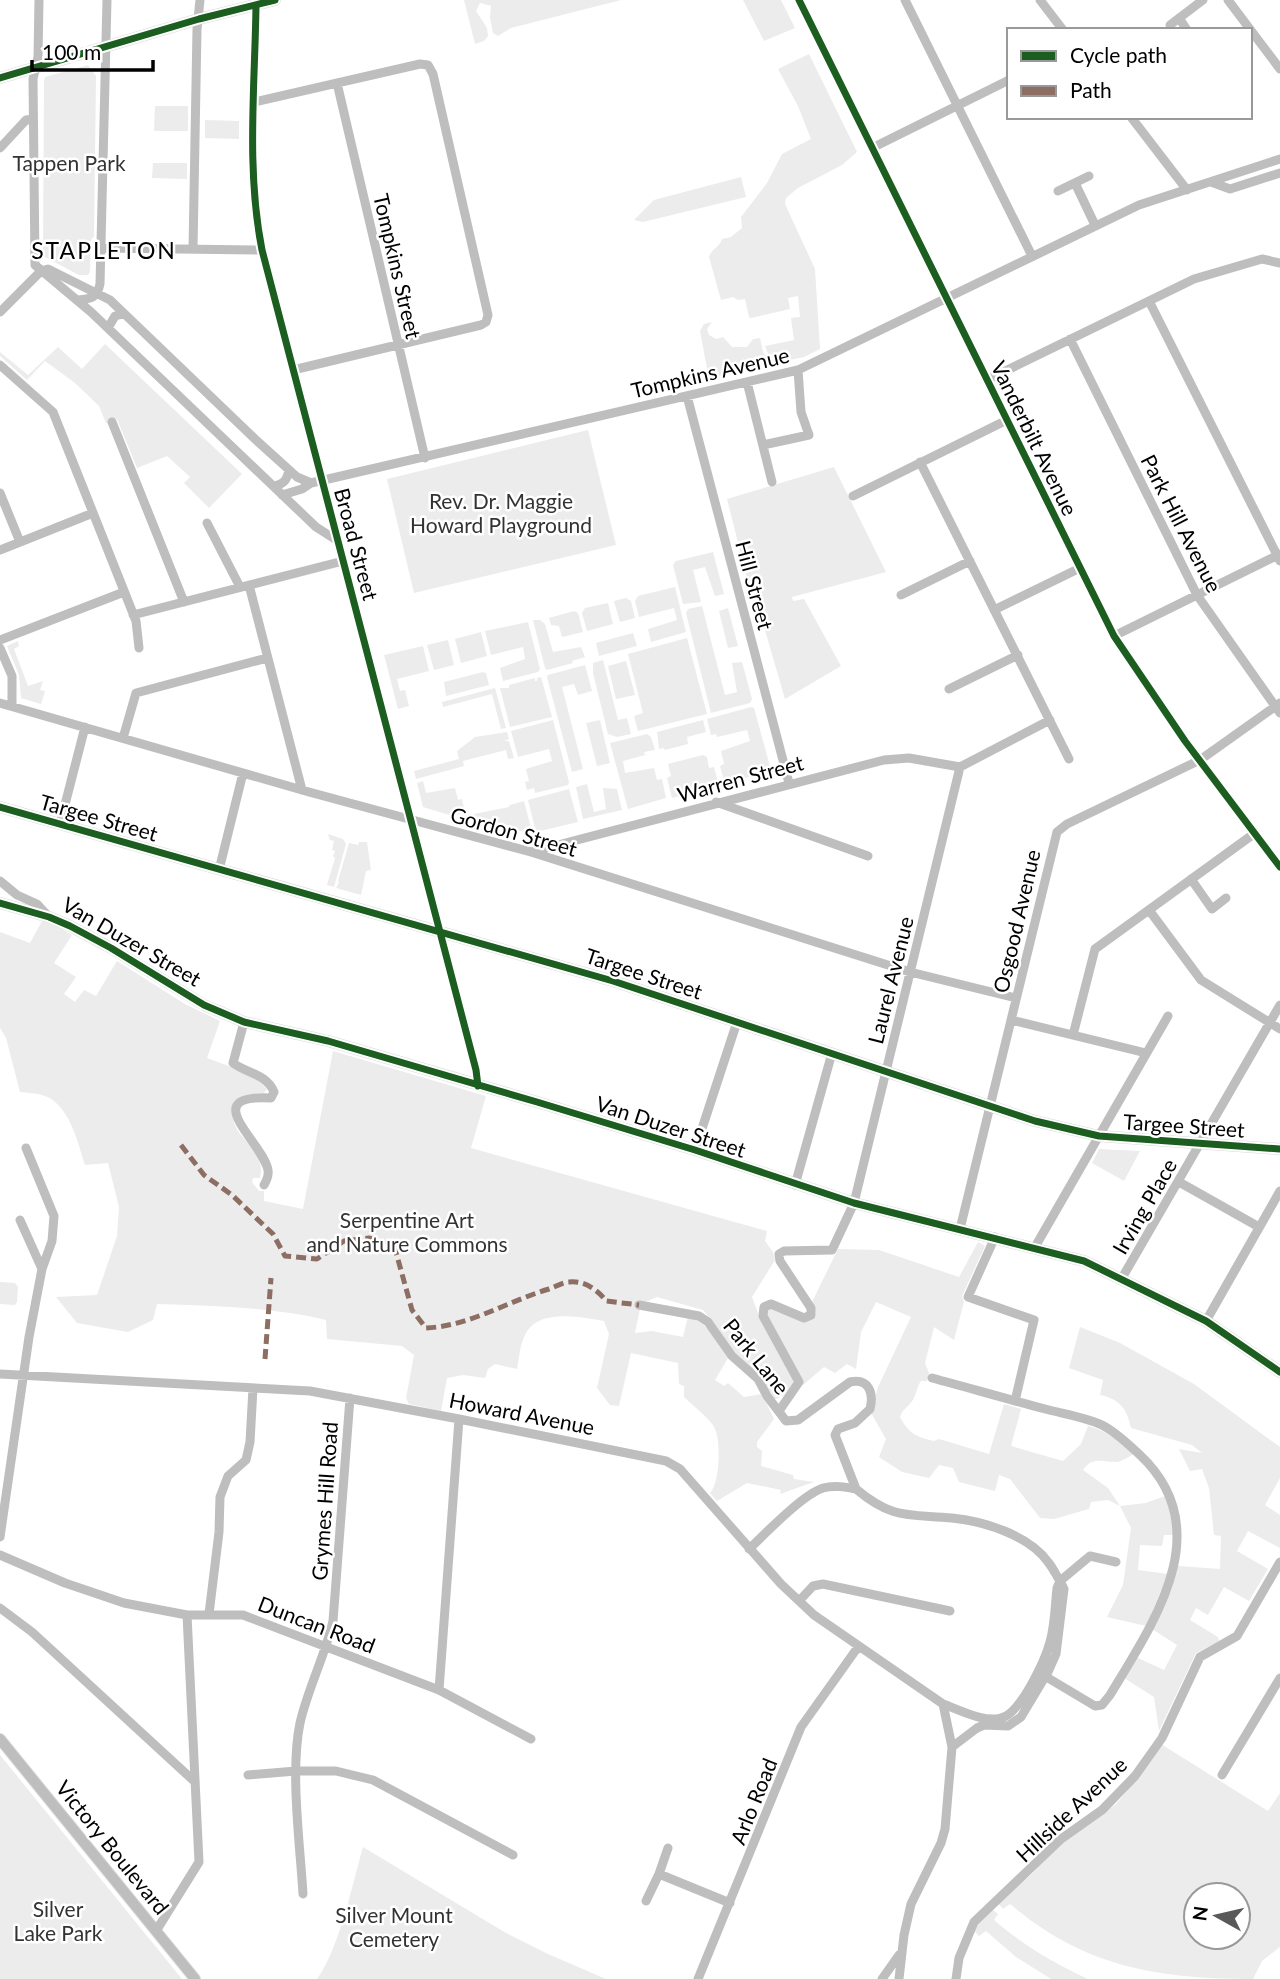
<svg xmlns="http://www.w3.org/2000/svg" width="1280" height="1979" font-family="Lato,sans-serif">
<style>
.green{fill:#ececec;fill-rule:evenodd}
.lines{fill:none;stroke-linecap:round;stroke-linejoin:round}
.major-casing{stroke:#dbdbdb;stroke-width:12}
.minor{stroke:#bebebe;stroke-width:9}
.major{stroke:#bebebe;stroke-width:10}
.quiet{stroke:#8d6e63;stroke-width:5;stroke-dasharray:10 5;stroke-linecap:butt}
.cycleway-casing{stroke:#fff;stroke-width:11}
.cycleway{stroke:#1b5e20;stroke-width:7}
.labels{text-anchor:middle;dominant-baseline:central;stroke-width:5;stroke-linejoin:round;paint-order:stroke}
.park-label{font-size:21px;fill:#333;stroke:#fff}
.street-label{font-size:21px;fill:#000;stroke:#fff}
.neighbourhood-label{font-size:23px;letter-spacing:2px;fill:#000;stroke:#fff}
</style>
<rect width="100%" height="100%" fill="#fff"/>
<path class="green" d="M464,0H621L511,28L498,36L493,33L490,18L491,6L480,3L476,11L487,28L488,36L484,41L475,44Z
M743,0H781L795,28L764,41Z
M809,54L857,152L842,165L798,188L786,198L785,204L815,269L820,349L804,357L772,364L765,346L794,340L791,318L800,317L798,296L788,298L790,309L751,318L749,317L745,299L738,300L733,297L721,300L709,257C711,249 720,247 722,239L731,237L742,228L741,217L767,183L782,154L811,139L798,106L778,69Z
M88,65L96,76L94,236L91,240L90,272L88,275H79L43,256L44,81L45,77Z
M155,106H188V131H154Z
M205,120L239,121V139L205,138Z
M153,163H187V179L152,178Z
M741,177L746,197L643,222L634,220L654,200Z
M712,322L707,329L709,335L716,339L723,337L732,347H747L753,339L760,338L763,352L770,364L709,379L700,331L704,324Z
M105,344L242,474L209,508L184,483L190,477L167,456L137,468L117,419L106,423L99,406L75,383L45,361L27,380L0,356V352L28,375L58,347L82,369Z
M588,430L616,545L414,593L387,479Z
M834,467L886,572L792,597L793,601L804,599L841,666L785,699L760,613L764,609L763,604L754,606L727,499Z
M713,552L724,594L715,596L705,567L693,570L701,602L683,604L673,565L676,561Z
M675,587L686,632L651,642L648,629L677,620L674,608L639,617L635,601L638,596Z
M626,598L631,601L635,618L620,622L614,601Z
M608,603L613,624L587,631L582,613L585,608Z
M702,606L725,695L737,692L732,663L742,662L752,699L750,703L711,713L686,613L688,609Z
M728,608L738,646L728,648L719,611Z
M574,611L578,613L583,632L562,637L559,626L551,625L549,618Z
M533,620H540L545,624L553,652L581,647L585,657L572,661L573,663L547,670L545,668Z
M528,622L540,669L538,672L503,681L500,668L525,659L523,647L491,655L485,631Z
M481,632L487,656L461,663L455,639Z
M633,633L637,646L599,656L596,643Z
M687,638L707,714L638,731L634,716L643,713L628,654Z
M448,640L454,665L434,670L427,645Z
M18,641L19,646L14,649L28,686L43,681L40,690L45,691L41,704L21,698L19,675L7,646Z
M423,646L429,671L397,679L400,691L405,690L409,706L398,709L384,655Z
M603,660L618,720L627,718L631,734L617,737L608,734L593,673V663Z
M626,661L635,695L616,699L608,666Z
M585,665L592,691L578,695L574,684L562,687L583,769L572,772L547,677L548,675Z
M483,672L486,673L489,685L446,696L444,682Z
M541,677L552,717L510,727L500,688H509V685L535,678V681H537V678Z
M495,688L506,728L501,729L492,694L443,707L442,702Z
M751,707L754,708L771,770L725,784L720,766L724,764L721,751L750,741L747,730L717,737L716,734L711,735L707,719Z
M553,720L569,782L568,785L535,793L534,788L527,790L525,782L529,781L526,769L552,761L549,749L518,757L511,731Z
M600,720L610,763L597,766L586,723Z
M703,720L706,732L687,737L688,744L665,750L664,748L659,749L657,732Z
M507,732L509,739L504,741H509L514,758L508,759L506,750L463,761L464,766L416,779L414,771L459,759L457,751L475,737Z
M647,734L651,737L655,750L644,752L645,755L623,761L625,773L654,768L657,780L662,779L666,798L628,809L610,743Z
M703,755L707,757L709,768L714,767L719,786L672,798L667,778L671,776L668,764Z
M423,781L426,793L455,788L458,800L462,799L465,812L453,816L423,807L417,783Z
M587,784L594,812L606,809L603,788L617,789L622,810L583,819L576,787Z
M569,789L578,822L536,832L528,800Z
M524,801L532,832L500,829L459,817L509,807L510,805Z
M328,834L343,839L346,844L334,887L327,885L335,858L333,856L335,851L332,850L334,841L330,840Z
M359,842H367L371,870L366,871L361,895L336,888L339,882L338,881L349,843L358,845Z
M42,921L49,922L72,935L54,963L76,977L64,994L75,1002L84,990L96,996L117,961L185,1004L220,1021L207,1058L253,1075L267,1089L264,1093L248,1095L237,1100C235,1107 232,1115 234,1123C242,1144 266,1151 260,1178H253L252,1182L259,1191H264V1201L303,1209L333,1051L486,1096L471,1148L767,1231L765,1241L773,1252L775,1260L752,1297L760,1318L794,1381C792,1389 782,1399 774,1399L735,1356L718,1328L703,1310L657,1297L641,1304L635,1333L652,1331L683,1337L688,1316C708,1323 717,1341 728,1358L715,1380L724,1386L728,1383L744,1397L762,1394L774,1419L757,1442V1447L762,1451L761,1466L793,1475L794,1479L814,1482L780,1494L781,1490L747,1483L717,1501L710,1493C720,1483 721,1441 715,1429C712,1420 692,1405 684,1397V1386L679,1384L678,1363L631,1353L619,1406L610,1405L597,1388L609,1334L604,1321C581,1317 538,1308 525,1335C520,1344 519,1359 517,1369L495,1364L488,1369L485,1378L463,1375L447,1378L441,1411L409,1404L406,1398L414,1355L402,1346L327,1339L326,1320C271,1307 214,1306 157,1304L153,1320L128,1332L77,1323L56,1297L97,1295L117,1236L119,1207L108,1163L85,1165C78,1143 69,1102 42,1095C35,1093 27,1093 20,1092L6,1038L0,1028V932L30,943Z
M1099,1149L1140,1151L1124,1181L1092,1163Z
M978,1242L985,1246L962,1296L964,1302L954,1340L934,1327L925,1363L929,1373L927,1381H921C917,1386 917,1392 914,1398C910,1406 903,1408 900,1417C909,1434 917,1437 934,1441L939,1439L989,1454L1004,1404L1021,1409L1011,1446L1063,1461L1081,1444L1088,1426C1107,1430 1120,1442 1134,1454C1128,1457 1123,1461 1117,1462C1103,1462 1092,1456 1083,1470L1108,1488L1120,1506L1146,1503L1165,1496L1169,1506L1174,1535H1164L1162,1546L1140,1545L1138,1570L1168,1574L1146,1626L1107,1617L1123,1585L1131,1528L1120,1506L1108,1500L1091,1502L1089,1509L1054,1519L1040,1518L1010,1479L999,1475L995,1491L959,1482L953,1468L939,1465L929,1478L902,1472L879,1457L886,1439L871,1413L878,1387L911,1317L876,1302L861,1332L856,1369L847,1364L835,1373L824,1367L803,1385L801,1378L768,1321L767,1312L770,1308L814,1317L816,1313L812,1302L838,1249L879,1250L959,1277Z
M0,1282L15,1283L18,1287L17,1302L15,1305L0,1304Z
M1080,1327L1120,1343L1194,1384L1280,1447V1478L1265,1505L1280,1515V1548L1248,1531L1237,1551L1268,1569L1249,1601L1224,1587L1208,1615L1196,1608L1190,1620L1218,1637L1219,1641L1196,1653L1159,1731L1154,1697L1124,1678L1136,1657L1164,1670L1177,1645L1152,1629L1171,1590L1178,1566L1220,1569L1221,1536L1214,1535L1209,1488L1202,1469L1190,1471L1179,1449L1202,1453L1192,1445L1131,1428C1127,1409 1120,1399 1100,1395L1103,1380L1069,1368Z
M1161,1744L1268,1811L1280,1793V1947L1262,1961L1253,1979C1158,1979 1084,1967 1010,1904L1003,1909L998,1903L1033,1873L1060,1843L1116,1804L1139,1777ZM1196,1895H1238V1937H1196Z
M0,1755L182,1979H0Z
M363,1847L506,1933L548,1954L606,1979H317C340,1947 352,1885 363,1847Z
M992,1909L998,1914L994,1920C1023,1945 1054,1963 1088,1979H1051L1016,1957L986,1931L979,1936L975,1932C976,1923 984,1914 992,1909Z"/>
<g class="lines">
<defs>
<path id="major" d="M0,78L199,19L275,0
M0,807L613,981L1035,1121L1099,1136L1280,1149
M0,903L49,917L70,926L111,948L204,1005L244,1022L328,1041L537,1102L695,1150L854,1203L1084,1261L1206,1321L1280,1372
M0,1739L195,1979"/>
</defs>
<use href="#major" class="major-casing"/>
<path class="minor" d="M39,0L38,57L33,79L35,265L91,312L316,527L338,541
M799,0L1114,636L1185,741L1280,867
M905,0L1032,256
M1040,0L1063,30
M1228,0L1280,69
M256,5C255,86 246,169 262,250L476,1070L478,1086
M1179,18L1187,30
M1170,25L1203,0
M337,83L425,458
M254,102L420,64L428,65L433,74L488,315L486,322L481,325L293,370
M1131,117L1187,190
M0,148L26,120L33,119
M872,148L1009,80
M1211,182L1230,189L1280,173
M1075,183L1095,225
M1058,191L1089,176
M102,248L262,250
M193,249L197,29L200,0
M41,271L48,269L110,300L255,439L297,477L311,483
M78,300C91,299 97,298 100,284L107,0
M1149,301L1280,561
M0,312L41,271
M108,328L115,316L123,314
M1070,339L1197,595L1280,713
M0,365L53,412L136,621L139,648
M987,380L1194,279L1262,259L1280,263
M747,382L772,482
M687,396L789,783
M112,422L184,602
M763,445L809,435L801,412L798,370
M920,462L1069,759
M274,486C284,484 287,480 289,470
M0,493L20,542
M282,495L302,489L311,483L798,370L1139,205L1280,159
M853,496L1007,420
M207,523L240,587
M0,550L93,513
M249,585L302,790
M901,595L970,561
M994,610L1080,568
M133,615L343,561
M1114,636L1280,554
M0,640L124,592
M0,648L12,676V706
M949,689L1018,655
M0,703L309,792L531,852L910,972L1016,998
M123,738L136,693L267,658
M960,767L1050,720
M716,802L868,856
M60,824L85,727
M531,852L884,760L909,758L960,767
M219,870L243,773
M1191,879L1212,909L1226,898
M0,881L17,895L37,904L49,917
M1149,910L1201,980L1280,1029
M1011,1020L1146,1053
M244,1022L233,1063C246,1073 267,1074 274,1092L271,1098C196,1094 263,1142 268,1170C269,1176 267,1180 264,1185
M1073,1035L1095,949L1255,833
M695,1150L737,1022
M1179,1182L1259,1227
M795,1185L832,1053
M20,1220L42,1269
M960,1229L1057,832L1067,824L1200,760L1280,703
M995,1237L968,1297L1034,1320L1015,1401
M1035,1247L1168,1016
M1122,1278L1280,1005
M639,1305L699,1316L708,1322L732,1356L758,1379L767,1396L786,1421L798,1420L850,1382C869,1378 874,1393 870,1409L855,1423L838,1429L835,1435L856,1489
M1206,1321L1280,1191
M0,1374L310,1391L459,1419L666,1461L680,1469L781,1584L814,1615L943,1704L952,1747L945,1829L941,1843L911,1904L904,1935L899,1979
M932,1378C969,1388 1007,1399 1045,1409C1064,1414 1085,1417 1102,1425C1116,1432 1128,1444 1140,1455C1219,1529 1154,1622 1110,1695L1102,1705L1095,1706L1038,1672
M779,1411L799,1382L763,1316L764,1307L771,1304L804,1318L811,1315V1308L780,1261L779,1254L784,1251L832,1250L854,1203L960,767
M856,1489C893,1520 908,1514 952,1518C983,1521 1029,1535 1048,1562C1053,1568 1056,1575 1060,1581L1057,1588C1055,1606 1055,1625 1050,1642C1045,1661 1020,1714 1001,1718C984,1723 960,1710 943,1704
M0,1537L29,1337L42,1269L52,1241L54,1216L26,1148
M749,1549C766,1533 802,1495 823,1488C834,1485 845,1487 856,1489
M0,1555L65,1583L124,1603L187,1615H243L439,1690L531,1739
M799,1601L813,1586L823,1584L950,1611
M0,1608L32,1632L194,1781
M209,1614L219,1532L220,1497L228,1476L246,1460L250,1442L253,1388
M439,1690L459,1419
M952,1747L977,1728L984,1725L1008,1726L1021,1717L1048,1672L1056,1654L1064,1589L1060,1581L1090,1556L1116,1562
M248,1775L296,1771H336L373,1780L513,1855
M1222,1775L1280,1678
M659,1874L668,1848
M303,1894C300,1844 290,1771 300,1723C308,1688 325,1656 333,1621L350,1398
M646,1901L659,1874L730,1903
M156,1931L199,1862L187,1615
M698,1979L801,1727L858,1647
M882,1979L899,1955
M956,1979L959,1958L974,1922L1061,1839L1102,1810L1135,1776L1162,1738L1200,1657L1237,1636L1280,1562"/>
<use href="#major" class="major"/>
<path class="quiet" d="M181,1145L204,1175L232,1195L273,1234L285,1256L317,1259L344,1241L369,1238L394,1245L412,1310L426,1328C470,1326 508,1301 549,1289C555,1287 563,1282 569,1282C584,1280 598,1290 606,1301L639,1305
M265,1359L271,1278"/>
<defs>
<path id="cycleway" d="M799,0L1114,636L1185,741L1280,867
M256,5C255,86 246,169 262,250L476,1070L478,1086
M0,78L199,19L275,0
M0,807L613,981L1035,1121L1099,1136L1280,1149
M0,903L49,917L70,926L111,948L204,1005L244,1022L328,1041L537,1102L695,1150L854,1203L1084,1261L1206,1321L1280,1372"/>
</defs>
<use href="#cycleway" class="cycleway-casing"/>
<use href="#cycleway" class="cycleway"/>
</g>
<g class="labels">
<g class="park-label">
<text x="69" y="162">Tappen Park</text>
<text x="501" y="500">Rev. Dr. Maggie<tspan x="501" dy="24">Howard Playground</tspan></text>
<text x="407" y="1219">Serpentine Art<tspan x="407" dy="24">and Nature Commons</tspan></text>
<text x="58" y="1908">Silver<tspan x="58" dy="24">Lake Park</tspan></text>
<text x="394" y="1914">Silver Mount<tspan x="394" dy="24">Cemetery</tspan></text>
</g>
<g class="street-label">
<text transform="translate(398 266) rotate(77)">Tompkins Street</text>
<text transform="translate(710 372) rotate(-13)">Tompkins Avenue</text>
<text transform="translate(1035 438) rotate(64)">Vanderbilt Avenue</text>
<text transform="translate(1182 523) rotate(63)">Park Hill Avenue</text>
<text transform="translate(357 544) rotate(75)">Broad Street</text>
<text transform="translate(755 585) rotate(75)">Hill Street</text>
<text transform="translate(740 778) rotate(-15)">Warren Street</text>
<text transform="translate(99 817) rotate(16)">Targee Street</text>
<text transform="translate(514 831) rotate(16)">Gordon Street</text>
<text transform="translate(1016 921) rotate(-77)">Osgood Avenue</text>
<text transform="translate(132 941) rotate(30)">Van Duzer Street</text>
<text transform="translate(644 973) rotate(18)">Targee Street</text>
<text transform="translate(890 980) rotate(-76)">Laurel Avenue</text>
<text transform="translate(1184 1125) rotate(4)">Targee Street</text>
<text transform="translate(671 1126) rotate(18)">Van Duzer Street</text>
<text transform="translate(1144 1206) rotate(-60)">Irving Place</text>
<text transform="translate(757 1356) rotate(51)">Park Lane</text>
<text transform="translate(522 1413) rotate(11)">Howard Avenue</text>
<text transform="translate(324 1501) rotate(-86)">Grymes Hill Road</text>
<text transform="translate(317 1624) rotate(21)">Duncan Road</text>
<text transform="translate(753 1801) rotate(-68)">Arlo Road</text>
<text transform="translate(1071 1809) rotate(-43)">Hillside Avenue</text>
<text transform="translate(113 1847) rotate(51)">Victory Boulevard</text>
</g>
<g class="neighbourhood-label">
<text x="104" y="250">STAPLETON</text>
</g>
</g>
<rect x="1007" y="28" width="245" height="91" fill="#ffffff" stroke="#999999" stroke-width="2"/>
<rect x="1021" y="51" width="35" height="10" fill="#1b5e20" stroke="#999999" stroke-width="2"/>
<text x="1070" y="63" font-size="21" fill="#000000">Cycle path</text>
<rect x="1021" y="86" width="35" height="10" fill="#8d6e63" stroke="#999999" stroke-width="2"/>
<text x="1070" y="98" font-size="21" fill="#000000">Path</text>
<g transform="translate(1217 1916) rotate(278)"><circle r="33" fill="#ffffff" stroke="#999999" stroke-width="2"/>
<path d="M0-5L12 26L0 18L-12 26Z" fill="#595959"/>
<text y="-10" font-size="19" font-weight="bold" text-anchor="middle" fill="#000000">N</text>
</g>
<path d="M32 60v10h121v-10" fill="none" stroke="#000000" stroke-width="3.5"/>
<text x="42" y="60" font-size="21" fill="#000000" stroke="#ffffff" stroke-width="5" paint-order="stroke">100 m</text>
</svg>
